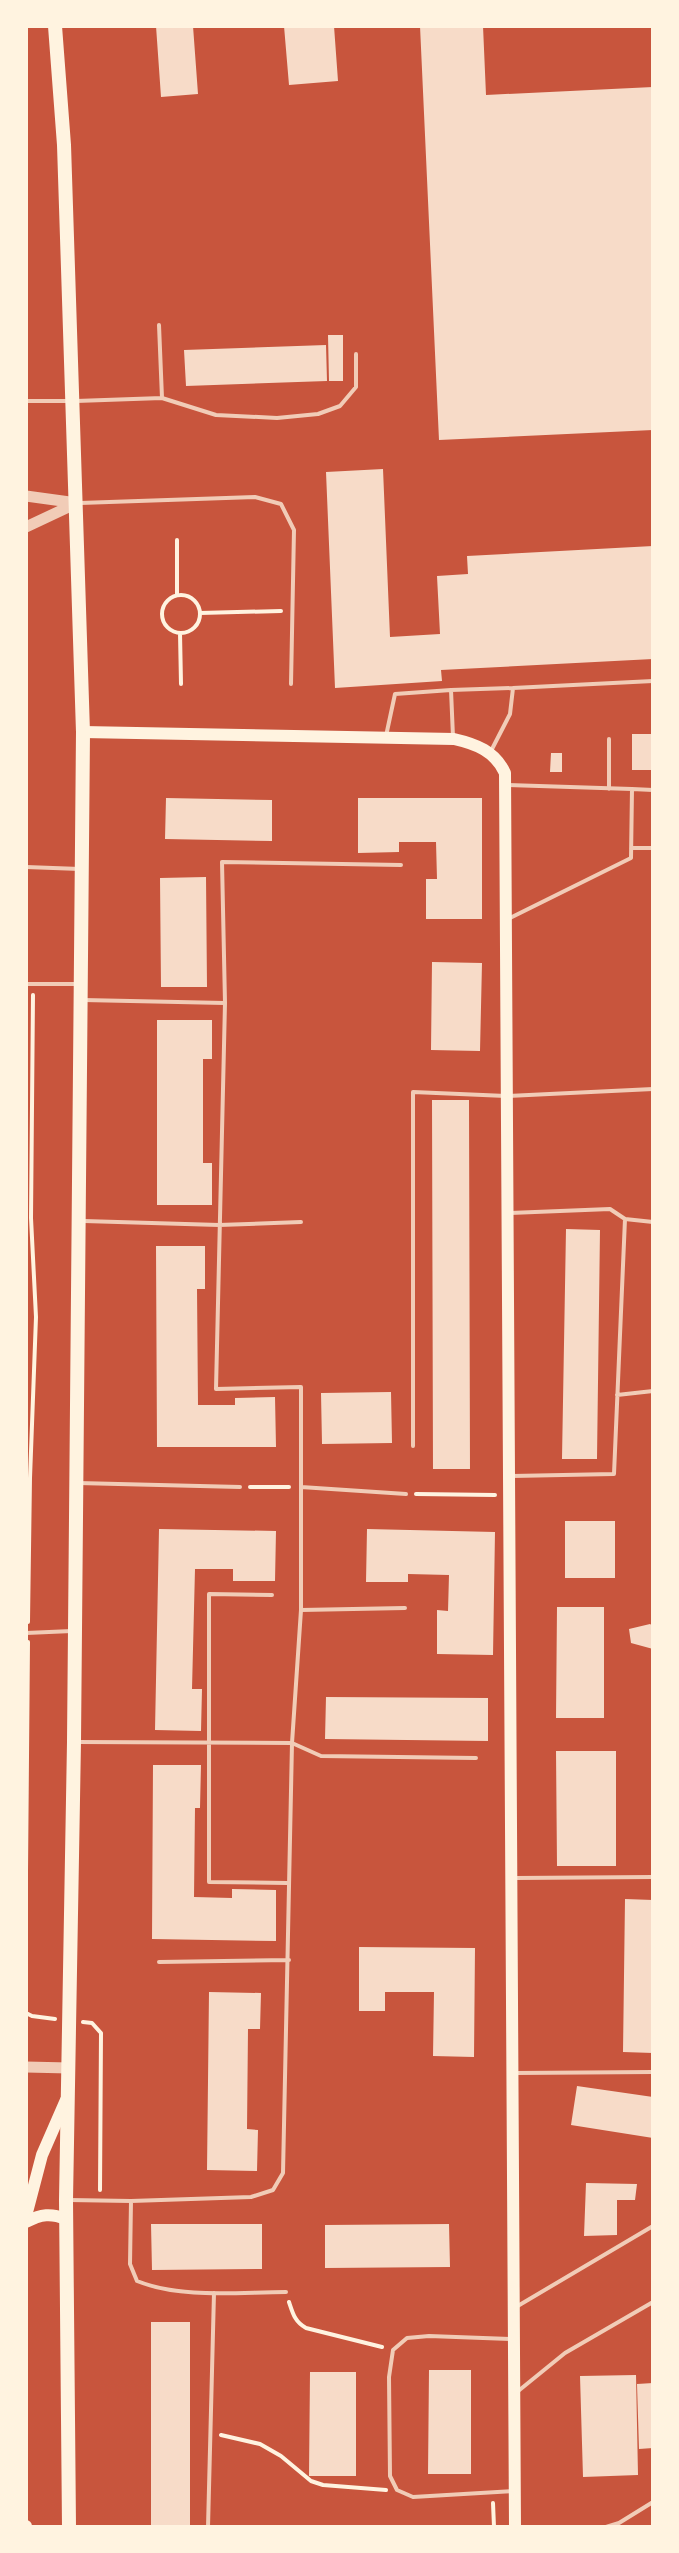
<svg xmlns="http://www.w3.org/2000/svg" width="679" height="2553" font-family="Raleway,sans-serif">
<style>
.building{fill:#f7dbc8}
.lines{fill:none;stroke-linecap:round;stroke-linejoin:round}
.path{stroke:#fff3e0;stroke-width:4}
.service{stroke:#f1ccb7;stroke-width:4}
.tertiary{stroke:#f1ccb7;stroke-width:11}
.secondary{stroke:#fff3e0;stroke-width:12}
.primary{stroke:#fff3e0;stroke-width:14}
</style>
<rect width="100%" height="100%" fill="#c8553d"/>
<path class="building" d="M156,26H193L198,94L161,97Z
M284,26H334L338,81L289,85Z
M420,26H483L486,95L653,87V430L439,440Z
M328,335H343V381H329Z
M326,345L327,381L186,386L184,350Z
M383,469L390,637L440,634L437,576L468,574L467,556L653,546V659L441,670L442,681L335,688L326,472Z
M632,734H653V770H632Z
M551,753H562V772H550Z
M166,798L272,800V841L165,839Z
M358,798H482V919H426V879H437L436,842H399V852L358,853Z
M206,877L207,987H161L160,878Z
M432,962L482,963L480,1051L431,1050Z
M157,1020H212V1059H203V1163H212V1205H157Z
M432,1100H469L470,1469H433Z
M566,1229L600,1230L597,1459H562Z
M156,1246H205V1289H197L198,1405H235V1398L275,1397L276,1447H157Z
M391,1392L392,1443L322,1444L321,1393Z
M565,1521H615V1578H565Z
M159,1529L276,1531L275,1581H233V1569H195L192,1689H202L201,1731L155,1730Z
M367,1529L495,1532L493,1655L437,1654V1610L448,1611L449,1575L408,1574V1582H366Z
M557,1607H604V1718H556Z
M650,1624L653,1626V1649L631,1643L629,1629Z
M326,1697L488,1698V1741L325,1739Z
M556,1751H616V1866H557Z
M153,1765H201L200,1808H195L194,1897L232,1898V1889L276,1890V1941L152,1939Z
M625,1899L653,1900V2053L623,2052Z
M359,1947L475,1948L474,2057L433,2056L434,1992H385V2011H359Z
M209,1992L261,1993L260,2029H248L247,2129L258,2130L257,2171L207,2170Z
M577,2086L653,2097V2138L571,2125Z
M586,2183L637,2184L635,2200H617V2235L584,2236Z
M151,2224H262V2269L152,2270Z
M449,2224L450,2267L325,2268V2225Z
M151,2322H190V2527H151Z
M429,2370H471V2474H428Z
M310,2372H356V2476H309Z
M636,2375L638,2475L583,2477L580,2376Z
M653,2383V2448L639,2449L637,2384Z"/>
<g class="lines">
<path class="path" d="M177,595V540
M162 614a19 19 0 1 1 38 0a19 19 0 1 1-38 0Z
M200,613L281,611
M180,633L181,684
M250,1487H289
M416,1494L495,1495
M28,1622L30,1478L36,1317L31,1218L33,995
M26,1872L28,1642
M26,2013L32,2016L55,2019
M83,2022L92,2023L101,2033L100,2190
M289,2302C293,2314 295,2322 306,2328L382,2347
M221,2435L260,2444L281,2456L311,2481L323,2485L386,2490
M493,2503L494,2527"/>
<path class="service" d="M159,325L162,398
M26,401H68
M76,401L162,398L216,415L277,418L318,414L340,406L356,387V354
M80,503L255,497L281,504L294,530L291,684
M451,690L513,688
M386,736L395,694L451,690L453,737
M491,751L510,714L513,688L653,681
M507,785L632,789L631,858L508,919
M609,789V739
M632,789L653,790
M631,848H653
M26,867L80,869
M26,984H78
M83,1000L225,1003
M510,1213L610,1209L625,1219L653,1222
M84,1221L219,1225L301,1222
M617,1395L653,1391
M413,1446V1092L506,1096L653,1089
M512,1476L614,1474L625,1219
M78,1483L240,1487
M301,1487L406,1494
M272,1595L209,1594V1882L287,1883
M301,1610L405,1608
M26,1633L72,1631
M76,1742L292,1743L301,1610V1387L216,1389L225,1003L222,862L401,865
M515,1878L653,1877
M159,1962L289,1960
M515,2073L653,2072
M69,2200L131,2201L251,2197L273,2190L283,2173L292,1743L321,1756L476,1758
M131,2201L130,2264L137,2281C182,2299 238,2292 286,2292
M516,2307L653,2226
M513,2339L429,2336L407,2338L393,2350L389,2377L390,2476L397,2490L413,2497L513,2491
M517,2392L565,2353L653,2302
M208,2527L214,2293
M606,2527L619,2523L653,2502"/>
<path class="tertiary" d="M26,496L77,503
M26,527L77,503
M26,2067L69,2068"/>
<path class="secondary" d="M83,732L454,739C476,744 495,751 505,773L515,2527
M26,2216L42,2155L66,2100
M26,2222C41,2214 51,2213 66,2219
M26,2526V2527"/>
<path class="primary" d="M55,26L64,145L83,732L74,1742L66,2200L69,2527"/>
</g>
<rect width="679" height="2553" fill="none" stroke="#fff3e0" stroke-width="56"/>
</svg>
